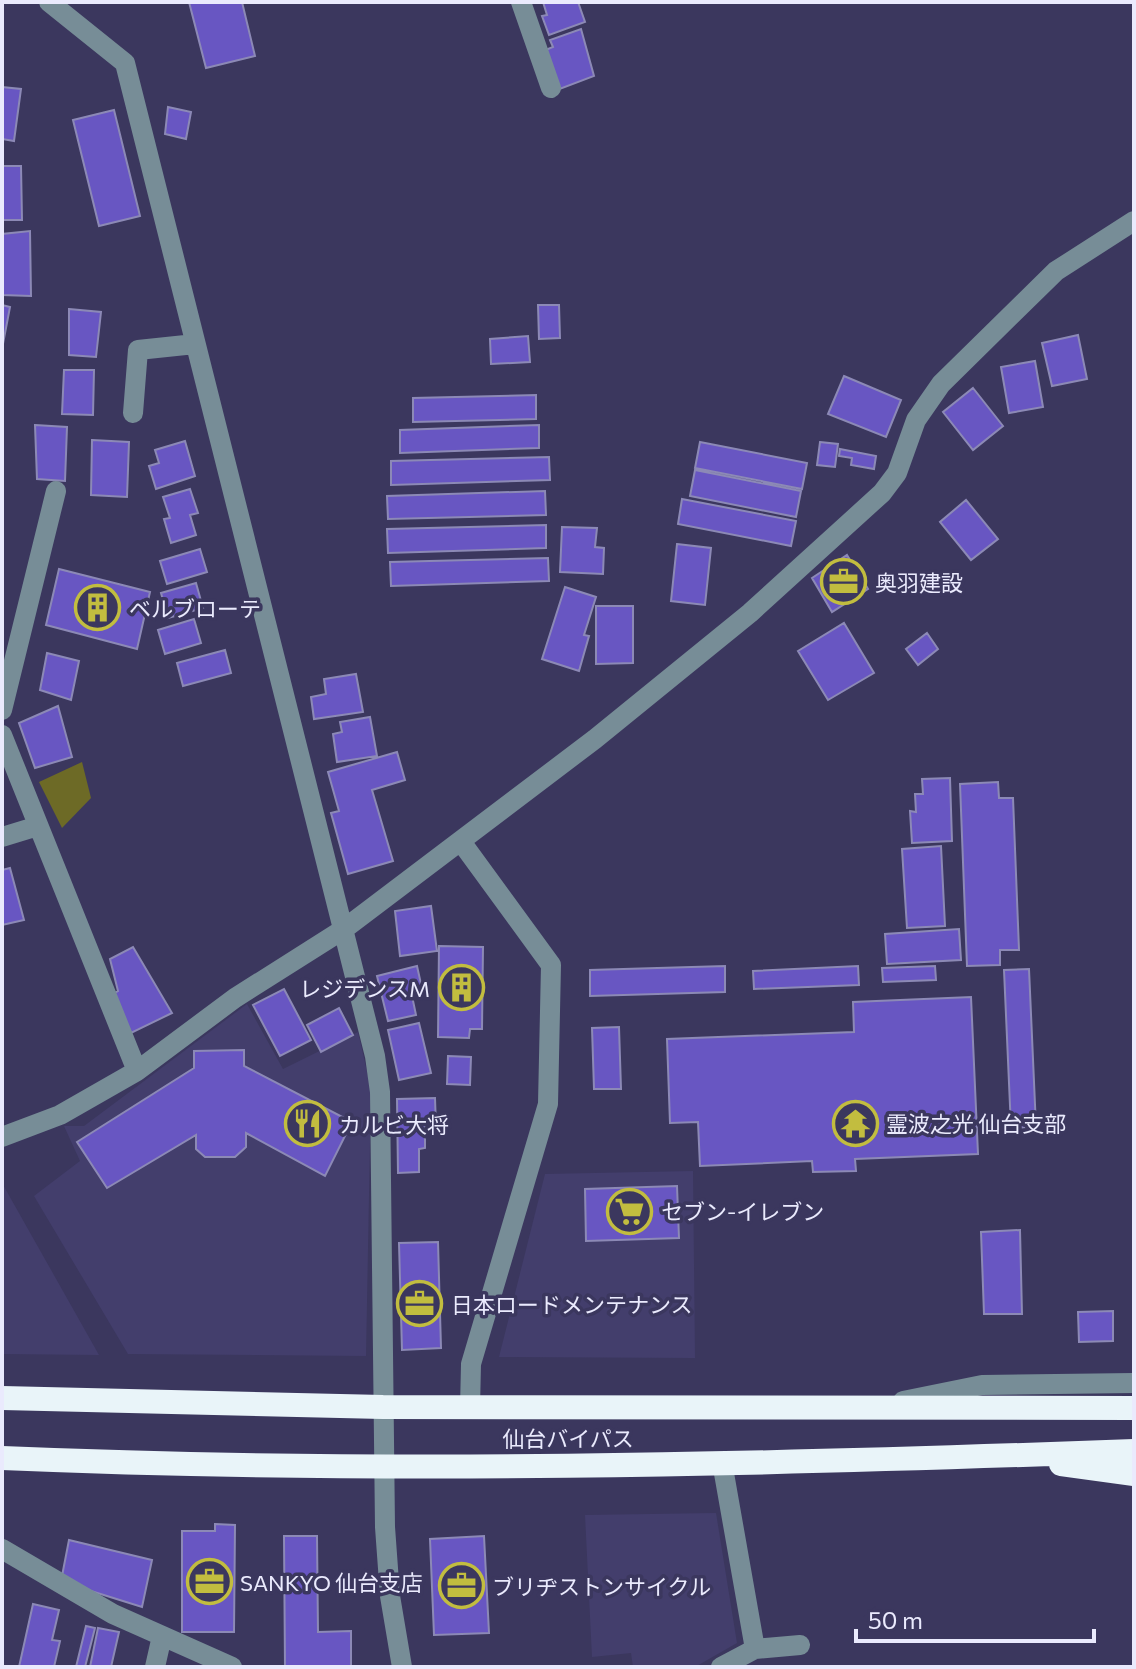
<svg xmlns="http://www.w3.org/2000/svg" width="1136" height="1669" font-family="Commissioner,'Noto Sans JP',sans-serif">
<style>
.built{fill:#433e6c}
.green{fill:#6d6a26}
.building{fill:#6856c2;stroke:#8c89b6;stroke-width:2}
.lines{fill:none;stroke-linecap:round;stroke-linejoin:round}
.minor{stroke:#778d97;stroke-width:20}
.highway{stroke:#e9f4f9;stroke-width:24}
.labels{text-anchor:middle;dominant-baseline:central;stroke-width:7;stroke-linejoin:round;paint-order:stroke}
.poi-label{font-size:22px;fill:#eaeafd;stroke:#3b375e;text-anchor:start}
.street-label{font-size:22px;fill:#eaeafd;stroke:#3b375e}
</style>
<rect width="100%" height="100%" fill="#3b375e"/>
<path class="built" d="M247,1004L283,1069L358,1032L371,1089L366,1356L128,1354L34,1196L80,1161L64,1126H84Z
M693,1171L695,1358L499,1357L545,1174Z
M2,1183L99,1355L2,1354Z
M716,1513L737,1643L695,1667H633L631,1653L592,1657L585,1515Z"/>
<path class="green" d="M82,762L91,798L62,828L39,782Z"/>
<path class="building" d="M189,2H242L255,56L206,68Z
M543,2H578L585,22L549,35L542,16L547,15Z
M581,29L594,76L557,90L543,51L553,47L550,40Z
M2,87L21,89L14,141L2,139Z
M168,107L191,112L186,139L165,134Z
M114,110L140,216L99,226L73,120Z
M2,166H21L22,220H2Z
M30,231L31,296L2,295V234Z
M2,305L10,307L2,349Z
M538,305H559L560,338L539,339Z
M69,309L101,312L96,357L69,355Z
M1078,335L1087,379L1052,386L1042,343Z
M528,336L530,362L491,364L490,339Z
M1035,361L1043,407L1009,413L1001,367Z
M64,370H94L93,415L62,414Z
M844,376L901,400L886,437L828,414Z
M973,388L1003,426L973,450L943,412Z
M536,395V419L413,422V398Z
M35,425L67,427L65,481L37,479Z
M539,425V448L400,453V430Z
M92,440L129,442L127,497L91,495Z
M185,441L195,476L156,489L149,466L159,463L155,450Z
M700,442L807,463L802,489L695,468Z
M820,442L838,444L835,467L817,465Z
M840,449L876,456L874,469L851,465L852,458L839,456Z
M549,457L550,480L391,485V461Z
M695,470L801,491L796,517L690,496Z
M190,489L198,513L190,515L196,535L171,543L164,519L170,518L163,497Z
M545,491L546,515L388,519L387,496Z
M682,499L796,521L791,546L678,524Z
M966,500L998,539L971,560L940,522Z
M546,525V548L388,553L387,529Z
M562,527L597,528L595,547L604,548L603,574L560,572Z
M677,544L711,548L705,605L671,601Z
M200,549L207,572L167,584L160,561Z
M847,555L868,589L832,612L812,578Z
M548,558L549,581L391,586L390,562Z
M59,569L150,592L137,649L46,625Z
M196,583L203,608L168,618L161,593Z
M565,587L596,597L584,635L589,636L579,671L542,659Z
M596,606H633V663L596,664Z
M194,619L201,643L165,654L158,630Z
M844,623L874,673L828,700L798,651Z
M927,633L938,649L918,665L906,649Z
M225,650L231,673L183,686L177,663Z
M47,653L79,661L71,700L40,690Z
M356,674L363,712L314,719L311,697L326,694L324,679Z
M58,706L72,757L35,768L19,723Z
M370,717L377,756L337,762L333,734L342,732L340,722Z
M397,752L405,780L372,790L393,861L348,874L331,813L339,811L328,772Z
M950,778L952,841L912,843L910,811L916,812L915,794H923L922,779Z
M998,782L999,798H1013L1019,950H1000V965L967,966L960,784Z
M941,846L945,926L907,928L902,849Z
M10,868L24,920L2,925V870Z
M431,906L437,951L400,956L395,911Z
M959,929L961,960L887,964L885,934Z
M439,946L483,947L482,1029H470L469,1038L438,1037Z
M133,947L172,1013L131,1033L113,994L118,991L110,959Z
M417,966L423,993L412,996L416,1015L388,1021L377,976Z
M725,966V992L590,996V970Z
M858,966L859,985L754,989L753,971Z
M935,966L936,980L883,982L882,968Z
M1029,969L1036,1127L1011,1128L1004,970Z
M284,989L311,1040L280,1056L253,1005Z
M971,997L978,1154L855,1159L856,1171L813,1172L812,1161L700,1166L698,1122L670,1123L667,1039L854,1032L853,1002Z
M339,1008L353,1035L321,1052L307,1025Z
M419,1023L431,1073L399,1080L388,1030Z
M619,1027L621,1089H594L592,1028Z
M244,1050V1066L352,1122L325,1176L246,1133V1147L235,1157H205L196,1149V1135L107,1188L77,1142L194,1068V1051Z
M448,1056L471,1057L470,1085L447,1084Z
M435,1098L436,1127H425V1148L419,1149V1172L398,1173L397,1099Z
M677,1186L679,1238L586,1241L585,1189Z
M1020,1230L1022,1314H984L981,1232Z
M438,1242L441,1348L402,1350L399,1243Z
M1113,1311V1341L1079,1342L1078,1312Z
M215,1524L235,1525L234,1632H182V1531H215Z
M284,1536H317L318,1632L351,1631V1667H285Z
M484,1536L489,1633L434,1635L430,1539Z
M69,1540L152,1560L142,1607L91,1591L62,1576Z
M33,1604L59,1610L52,1640L60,1641L54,1667H19Z
M86,1626L95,1628L85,1667H76Z
M98,1628L119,1632L111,1667H90Z"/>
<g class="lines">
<path class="minor" d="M49,2L125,63L375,1056L380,1092L385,1527L390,1596L402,1667
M521,2L551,88
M133,413L138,350L195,344
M2,710L56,491
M2,735L137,1071
M2,837L38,826
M462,843L551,965L548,1104L471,1364L470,1408
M2,1137L60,1115L137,1071L235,998L344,929L595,739L750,613L882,493L897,473L916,420L941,384L1056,271L1134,221
M903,1401L982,1385L1134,1383
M722,1462L755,1649L800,1645
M2,1549L113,1614L232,1667
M155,1667L162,1636
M721,1667L755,1649"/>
<path class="highway" d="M2,1398L383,1407L1134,1408
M2,1458C379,1474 757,1465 1134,1451
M1061,1464L1134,1474"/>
</g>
<defs>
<symbol id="office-ring" viewBox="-11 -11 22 22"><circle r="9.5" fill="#3b375e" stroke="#c2bd3f" stroke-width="1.5"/><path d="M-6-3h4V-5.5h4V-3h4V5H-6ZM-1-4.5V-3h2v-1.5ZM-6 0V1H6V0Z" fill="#c2bd3f"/></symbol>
<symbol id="building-ring" viewBox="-11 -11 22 22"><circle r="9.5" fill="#3b375e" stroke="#c2bd3f" stroke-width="1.5"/><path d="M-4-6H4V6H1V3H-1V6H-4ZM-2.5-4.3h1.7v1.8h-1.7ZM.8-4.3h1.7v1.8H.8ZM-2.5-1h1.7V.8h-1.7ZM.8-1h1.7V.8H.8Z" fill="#c2bd3f"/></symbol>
<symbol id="temple-ring" viewBox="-11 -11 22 22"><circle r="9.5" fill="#3b375e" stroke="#c2bd3f" stroke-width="1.5"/><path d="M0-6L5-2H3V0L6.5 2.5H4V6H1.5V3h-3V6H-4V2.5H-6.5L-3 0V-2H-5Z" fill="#c2bd3f"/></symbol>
<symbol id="restaurant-ring" viewBox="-11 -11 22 22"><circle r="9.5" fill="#3b375e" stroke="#c2bd3f" stroke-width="1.5"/><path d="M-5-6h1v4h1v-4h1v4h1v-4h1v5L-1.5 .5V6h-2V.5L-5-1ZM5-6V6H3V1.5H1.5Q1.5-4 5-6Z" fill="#c2bd3f"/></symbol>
<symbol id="supermarket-ring" viewBox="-11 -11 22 22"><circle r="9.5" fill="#3b375e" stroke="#c2bd3f" stroke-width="1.5"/><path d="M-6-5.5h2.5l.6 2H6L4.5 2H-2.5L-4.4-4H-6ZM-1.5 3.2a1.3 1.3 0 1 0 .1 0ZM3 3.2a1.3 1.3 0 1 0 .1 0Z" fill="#c2bd3f"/></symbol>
</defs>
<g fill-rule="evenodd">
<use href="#office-ring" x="818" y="556" width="51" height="51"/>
<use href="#building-ring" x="72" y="582" width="51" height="51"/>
<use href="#building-ring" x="436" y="962" width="51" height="51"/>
<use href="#temple-ring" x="830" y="1098" width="51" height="51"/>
<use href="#restaurant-ring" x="282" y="1098" width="51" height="51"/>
<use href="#supermarket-ring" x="604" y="1186" width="51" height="51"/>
<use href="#office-ring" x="394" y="1278" width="51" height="51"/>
<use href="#office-ring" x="184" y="1556" width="51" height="51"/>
<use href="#office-ring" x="436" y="1560" width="51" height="51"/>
</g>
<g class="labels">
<g class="poi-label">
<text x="875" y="582">奥羽建設</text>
<text x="129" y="608">ベルブローテ</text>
<text x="430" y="988" text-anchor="end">レジデンスM</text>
<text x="886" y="1123">霊波之光 仙台支部</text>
<text x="339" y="1124">カルビ大将</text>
<text x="661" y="1211">セブン-イレブン</text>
<text x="451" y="1304">日本ロードメンテナンス</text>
<text x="240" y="1582">SANKYO 仙台支店</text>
<text x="492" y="1586">ブリヂストンサイクル</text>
</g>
<g class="street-label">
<text x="568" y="1438">仙台バイパス</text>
</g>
</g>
<rect width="1136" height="1669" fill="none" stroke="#eaeafd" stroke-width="8"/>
<path d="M856 1629v12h238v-12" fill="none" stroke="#eaeafd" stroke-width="4"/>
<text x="868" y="1629" font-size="24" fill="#eaeafd" stroke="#3b375e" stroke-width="6" paint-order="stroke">50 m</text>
</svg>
